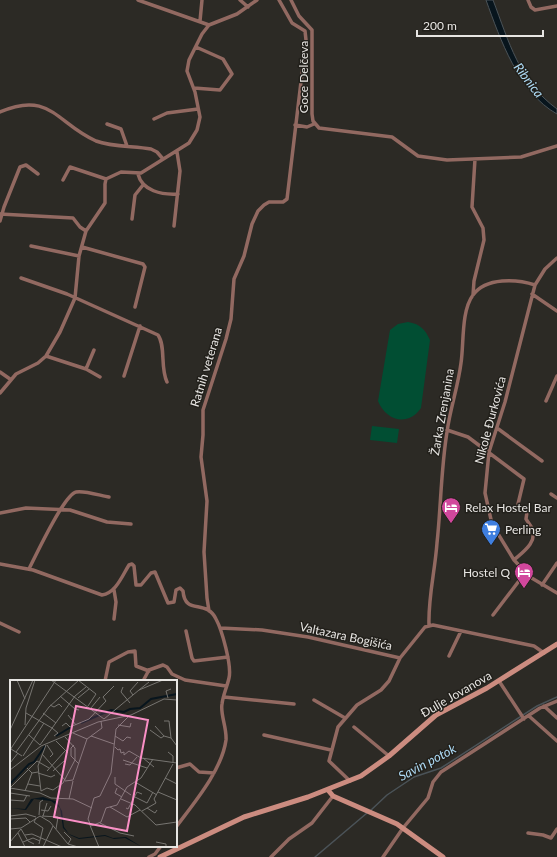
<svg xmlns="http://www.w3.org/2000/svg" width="557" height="857" font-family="Lato,sans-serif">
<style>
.green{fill:#014e33}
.water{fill:#08151d;stroke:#4b5358}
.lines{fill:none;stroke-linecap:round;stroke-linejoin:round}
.stream{stroke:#4b5358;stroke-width:1.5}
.street{stroke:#926961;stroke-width:3.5}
.secondary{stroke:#cc8c80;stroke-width:5}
.labels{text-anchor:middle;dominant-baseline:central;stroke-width:3;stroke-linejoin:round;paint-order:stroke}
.street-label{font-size:12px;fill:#e7e5e2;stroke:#22201b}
.poi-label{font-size:12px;fill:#e7e5e2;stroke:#22201b;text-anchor:start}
.water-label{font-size:13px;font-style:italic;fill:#addaf5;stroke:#22201b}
.inset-river{fill:none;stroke:#08151d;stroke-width:2}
.inset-road{fill:none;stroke:#777571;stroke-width:1}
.view{fill:#fa8fc6;fill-opacity:0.15;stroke:#fa8fc6;stroke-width:2}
.inset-edge{fill:none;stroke:#e7e5e2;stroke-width:2}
</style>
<rect width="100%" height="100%" fill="#2c2a25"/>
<path class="green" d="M408,322C420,324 425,329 430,340L421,408C408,427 386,421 378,401L390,330L398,324Z
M372,426L399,429L397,443L370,440Z"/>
<path class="water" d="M486,0H493C509,42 519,81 557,109V114C519,93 500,39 486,0Z"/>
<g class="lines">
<path class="stream" d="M370,811L387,795L414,777L441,768L537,706L557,697
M315,857L367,813"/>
<path class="street" d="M138,0L209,25
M240,0L248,7
M291,0L299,16L312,30V114L313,121L319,128L392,137L418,156L447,160L521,157L557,146
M528,0L531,7L535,10L557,6
M200,21L202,0
M194,88L220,90L232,74L223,59L196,47
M0,112C50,90 57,124 96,141C112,147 134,146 151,149L157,152L163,159
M154,119L167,113L198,109
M107,124L121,129L127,146
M295,125L307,127L314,124
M138,174C142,191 162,195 178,194
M63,180L70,167L106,179
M0,214L73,218L80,227L86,231
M132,219L135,195L143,185
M0,221L4,207L20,167L26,165L38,174
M174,226L180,171L177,152
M31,246L79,256
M82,247L143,264L145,267L135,307
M557,258L545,269L535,285L505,402L489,452L485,493L492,524L514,560L530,577L557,593
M21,278L67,294L158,335C166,346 160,368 167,382
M532,294L557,311
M473,295L474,281L484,240L483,228L472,207L475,159
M46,356L86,369L100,377
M86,369L94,350
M0,372L10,379
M124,376L140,326
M0,393L16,374L38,363L46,356L60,332L75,298L79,256L86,231L105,203V184L106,179L121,172L141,173L189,143L197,130L200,117L195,92L187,71L189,60L202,34L209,25L237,14L257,0
M546,401L557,376
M497,428L542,461
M447,430L468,437L524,479L518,504L527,512L526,519C528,522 530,525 532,528C538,542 523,552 514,560
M551,494L557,498
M0,513L26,508L70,510L107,522L131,524
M0,564L33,570L102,595C116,593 122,576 129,565L132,564L134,566L136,585H141L151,573L155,572L168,603L174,602L176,590L180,588L183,591C185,616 206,598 216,619C222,630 232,666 229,678C227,687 223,695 222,704C220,714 227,728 226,740C222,770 194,803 176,827
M29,569C36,555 64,495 76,492C83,490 102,496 109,497
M542,585L557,563
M209,611L207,598L204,552L207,501L201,457L203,435V410L226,339L231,319L234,279L244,256L252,224L258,211L264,205L269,202H283L287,199L306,40L305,31L292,23L279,0
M493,615L525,573
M114,619L116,602L114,590
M0,623L19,632
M429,625C428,598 435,571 437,543C441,506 441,469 447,432C450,409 458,387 461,363C464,344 461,311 473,295C486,277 517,279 535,285
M220,628L262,630L308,637L400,658
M186,631L192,658L194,661L228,657
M449,656L461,631
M105,681L109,662L128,652L135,651L136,666L149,671
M143,681L149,670L163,665L167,667L172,674L185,680L226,686
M499,681L524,719
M224,697L294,704
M314,700L345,718
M544,706L557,718
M529,716L557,741
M354,727L389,756
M264,735L331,750
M176,768L190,764L199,772L214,773
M350,781L329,761L338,727L357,705L381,690L389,681L400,658L425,627L433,625L534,646L544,653
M528,833L543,835L551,838L557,829
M149,857L155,854L161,846
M271,857L289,839L312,823L333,796
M383,857L403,828L428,798L433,782L441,772L540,708L557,701"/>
<path class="secondary" d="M328,790L333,796L397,824L443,857
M160,857L244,817L308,797L361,776L389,756L436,715L487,688L557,644"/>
</g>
<defs>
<symbol id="hotel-pin" viewBox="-11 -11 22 30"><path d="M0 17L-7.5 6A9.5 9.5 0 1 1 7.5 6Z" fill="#d1479c" stroke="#22201b"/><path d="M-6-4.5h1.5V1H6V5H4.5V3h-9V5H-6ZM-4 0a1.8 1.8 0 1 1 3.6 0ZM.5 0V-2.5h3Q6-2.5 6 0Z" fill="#fff"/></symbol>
<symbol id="supermarket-pin" viewBox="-11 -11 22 30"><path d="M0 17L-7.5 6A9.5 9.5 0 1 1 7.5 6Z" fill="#3f7fe0" stroke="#22201b"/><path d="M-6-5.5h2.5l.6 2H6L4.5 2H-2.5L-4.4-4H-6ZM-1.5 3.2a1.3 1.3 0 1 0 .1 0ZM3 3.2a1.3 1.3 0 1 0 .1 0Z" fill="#fff"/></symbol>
</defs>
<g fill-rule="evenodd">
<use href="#hotel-pin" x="440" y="496" width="22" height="30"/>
<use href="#supermarket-pin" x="480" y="518" width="22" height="30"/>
<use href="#hotel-pin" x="513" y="561" width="22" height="30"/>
</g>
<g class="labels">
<g class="street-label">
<text transform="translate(303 77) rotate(-90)">Goce Delčeva</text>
<text transform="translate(206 367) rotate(-73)">Ratnih veterana</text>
<text transform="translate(442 412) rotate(-80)">Žarka Zrenjanina</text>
<text transform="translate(490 420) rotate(-75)">Nikole Đurkovića</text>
<text transform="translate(346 636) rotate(12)">Valtazara Bogišića</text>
<text transform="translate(456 694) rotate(-30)">Đulje Jovanova</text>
</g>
<g class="poi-label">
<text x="465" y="507">Relax Hostel Bar</text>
<text x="505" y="529">Perling</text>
<text x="510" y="572" text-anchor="end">Hostel Q</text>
</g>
<g class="water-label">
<text transform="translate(529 80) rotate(53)">Ribnica</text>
<text transform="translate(427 762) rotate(-28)">Savin potok</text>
</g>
</g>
<g transform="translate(10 680)">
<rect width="167" height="167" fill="#2c2a25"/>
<path d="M33,117L45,121L48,124L52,131L54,147L59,154L69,158L95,155L103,158L116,157L132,167L115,158L104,159L95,156L69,159L60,155L53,148L50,128L41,121L24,119L16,130L0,128L15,129L21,119Z" fill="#08151d"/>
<path class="inset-river" d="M71,43L101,30L114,32L120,29L130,28L141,19L167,14M46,56L61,47M0,104L19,84L24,82L35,66"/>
<path class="inset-road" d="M7,0L15,19M41,0L94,39M68,0L86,14L78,26M113,7L111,12L120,23M129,10L139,2M123,15L120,11L128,2M50,16L65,29L69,30M68,18L79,9M158,18L156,11L161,9M40,25L44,27L49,24L52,27M81,28L90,17M16,33L42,48M33,33L46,43M58,35L66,45M94,39L129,10L153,0M154,41H159L161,58L167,66M15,45L16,28L25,0M108,45L120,47L121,43M52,46L56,43L60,47L79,39L96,21L93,17L104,6M145,46L154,56L161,58M42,48L48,53L44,56M0,50L23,0M140,50L151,58L154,56M63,53L77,59M19,55L30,65M81,56L104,64M105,56L113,61L117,57L121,58M77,59L92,48L91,41M46,61L58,73M30,65L65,16L76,7M37,65L43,74L40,77M64,65L61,68V76L69,84M105,67L108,70L110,69L111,73L114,72V75L119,71L131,78L167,83M1,69L12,76M0,70L46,0M6,72L39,27L69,0M158,72L163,76V83M32,74L55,100M13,76L34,43M133,78L144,87M113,80L137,88M0,83L8,73M115,84L120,85L127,77M17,88L22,93L28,92M0,90L31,66L88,42L121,35L154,19L167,20M37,91L55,71M43,91L54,81M28,93L41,97L45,95M105,97V104L121,115M155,98L167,104M55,101L63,100L77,59M125,102L147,115M18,104L30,106M0,108L30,113L41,118L63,119L82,128M0,108L27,81L39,88M107,108L105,113L112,117M15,111L22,93M31,111L37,108L43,110L53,103L65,80V68L55,57M31,111L28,86L36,65M148,112L167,120M0,113L20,116M125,117L137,123L143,112M59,119L63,101M111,119L125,125L146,145L167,142M0,120L14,121L17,115M100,127L117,137L130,130M116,128L118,129L127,112L132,114M137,128L145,133L147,130M31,130L38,131L41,126M132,131L146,123L144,119L163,84M29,135L30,122L33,120M0,136L16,134L26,137M32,136L48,137L46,149M33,136L37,123M26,138L24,142L33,148L29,164M0,139L16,138L20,142M79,143L89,167M90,143L110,153L124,156M81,146L78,139L84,118L90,116L101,93L106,49L119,36M81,146L91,142L96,128L107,125L117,107L131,98L143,79M0,149L11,148L30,136L40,142L58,164L68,167M11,149L18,161L24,164M54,152L61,159L58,164M8,153L15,167M15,155L22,154L52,167M0,162L11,149M13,162L23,158L30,161M146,162L156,164V167M33,167L43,146"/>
<path class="view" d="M66,26L138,40L117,151L44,137Z"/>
<rect width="167" height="167" class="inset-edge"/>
</g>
<path d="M417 30v6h126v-6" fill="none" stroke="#e7e5e2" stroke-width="2"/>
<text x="423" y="30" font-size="12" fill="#e7e5e2" stroke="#22201b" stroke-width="3" paint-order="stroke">200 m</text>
</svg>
